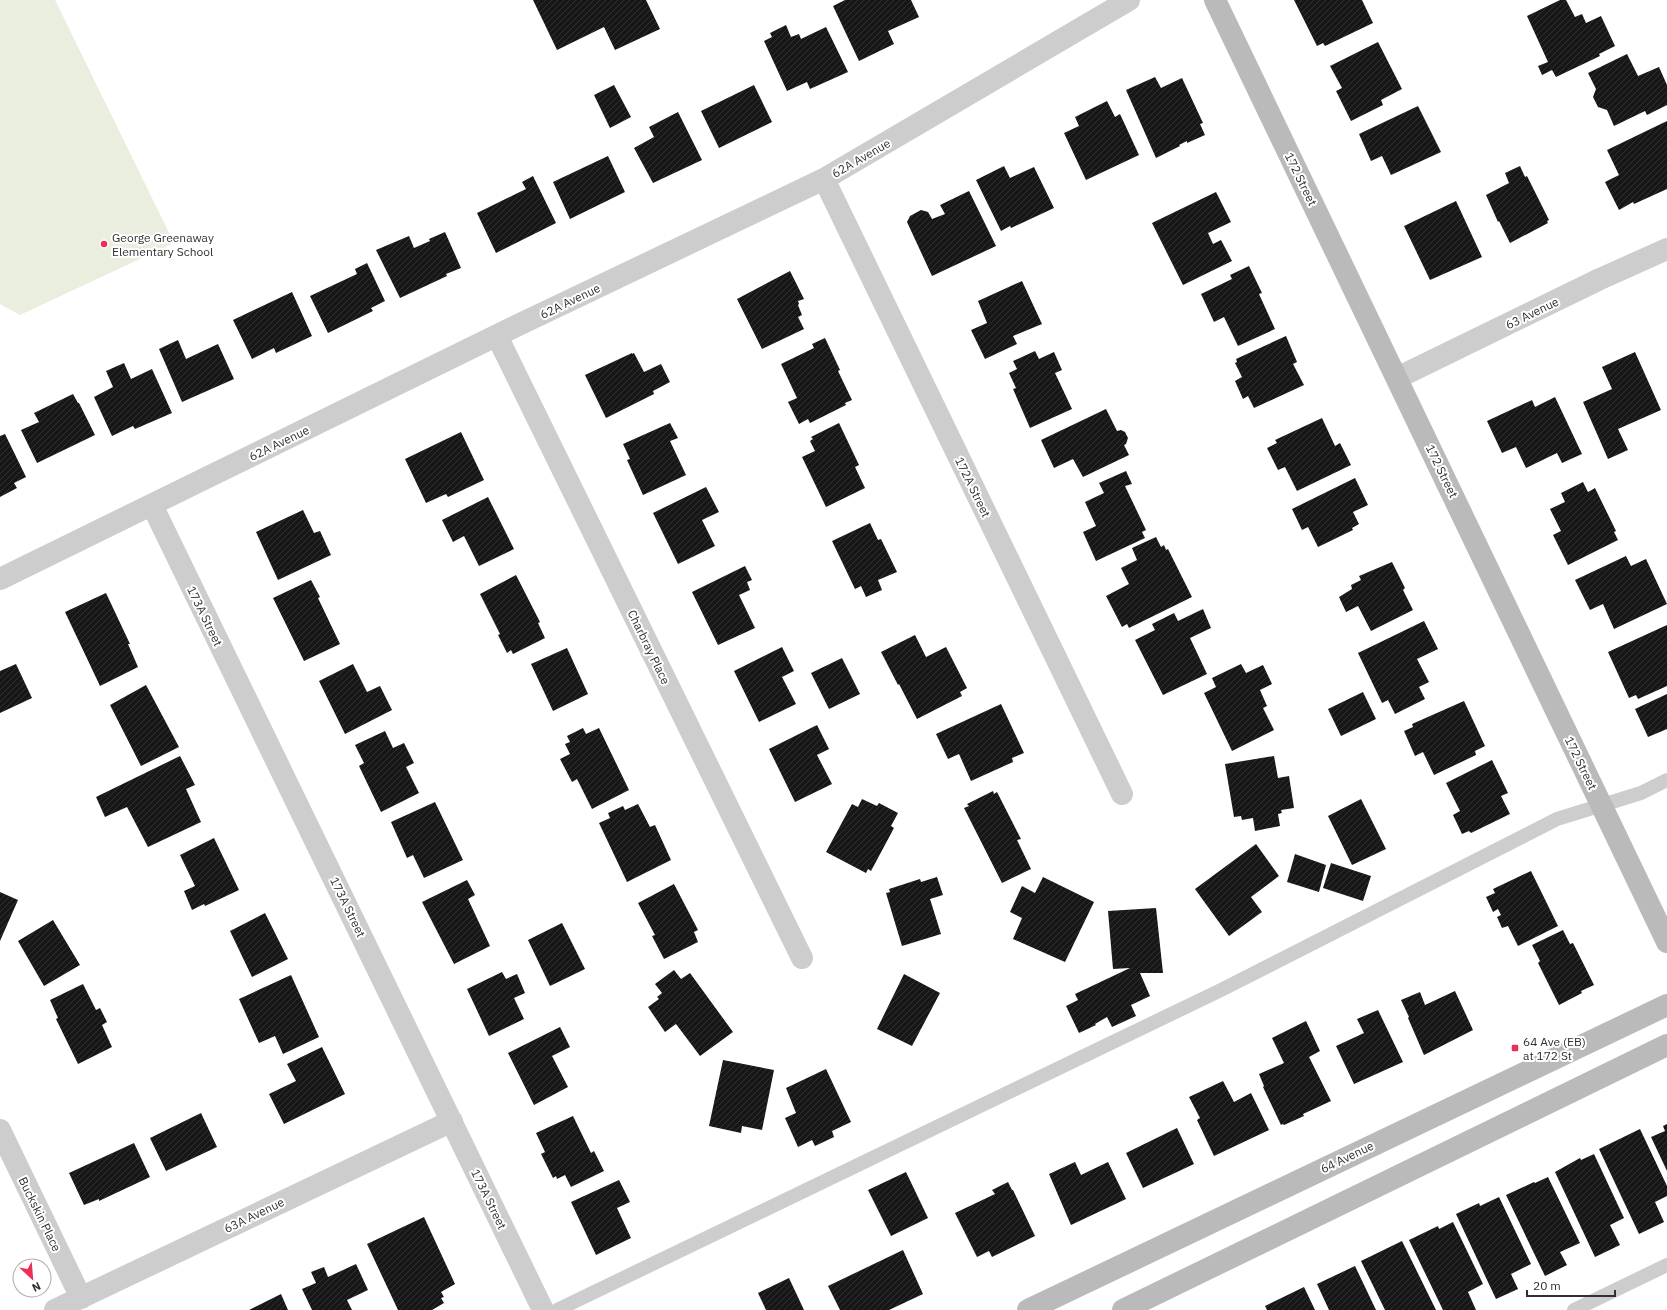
<svg xmlns="http://www.w3.org/2000/svg" width="1667" height="1310" font-family="'IBM Plex Sans',sans-serif">
<style>
.grass{fill:#e9eede}
.building{fill:url(#building-hatch)}
.lines{fill:none;stroke-linecap:round;stroke-linejoin:round}
.lane{stroke:#cdcdcd;stroke-width:14}
.street{stroke:#cdcdcd;stroke-width:22}
.secondary{stroke:#bababa;stroke-width:22}
.poi-dot{fill:#eb2f57;stroke:#fff;stroke-width:1.5}
.labels{text-anchor:middle;dominant-baseline:central;stroke-width:4;stroke-linejoin:round;paint-order:stroke}
.street-label{font-size:12px;fill:#303030;stroke:#fff}
.poi-label{font-size:12px;fill:#303030;stroke:#fff;text-anchor:start}
</style>
<defs>
<pattern id="building-hatch" width="6" height="6" patternUnits="userSpaceOnUse"><rect width="6" height="6" fill="#171717"/><path d="M-1 1l2-2M0 6l6-6M5 7l2-2" fill="none" stroke="#303030"/></pattern>
</defs>
<rect width="100%" height="100%" fill="#fff"/>
<path class="grass" d="M0,0H55L174,243L20,315L0,304Z"/>
<path class="building" d="M533,0H646L660,29L615,50L604,27L557,50Z
M845,0H911L919,17L888,31L894,44L859,61L833,6Z
M1294,0H1362L1373,23L1325,46L1323,43L1317,46Z
M1560,0H1566L1575,17L1582,14L1586,23L1601,16L1615,46L1599,54L1600,56L1556,77L1552,70L1542,75L1538,66L1548,62L1527,16Z
M786,25L791,37L799,34L801,39L826,27L848,72L810,89L807,82L787,91L764,41L772,37L770,33Z
M1378,42L1402,89L1381,100L1383,105L1351,121L1336,91L1342,88L1330,66Z
M1627,54L1638,76L1659,67L1667,85V105L1647,115L1645,111L1614,126L1607,110L1598,107L1593,97L1596,89L1588,73Z
M1155,77L1161,88L1182,78L1203,123L1200,124L1205,135L1187,143V141L1179,145L1180,146L1156,158L1126,90Z
M614,85L631,117L610,128L594,95Z
M754,85L772,122L719,148L701,111Z
M1107,101L1115,117L1120,114L1139,155L1086,180L1064,133L1079,126L1075,117Z
M1418,106L1441,152L1391,175L1382,156L1371,161L1359,134Z
M678,112L702,160L653,183L634,148L654,137L649,127Z
M1667,121V189L1634,204L1633,202L1619,210L1605,182L1619,175L1607,150Z
M608,156L625,192L570,219L553,182Z
M1004,166L1010,178L1034,167L1054,208L1011,228L1010,226L1001,231L976,180Z
M1520,166L1525,177L1527,176L1549,220L1547,221L1548,223L1510,243L1499,221L1498,222L1486,195L1509,183L1505,173Z
M533,176L556,223L496,253L477,213L526,189L522,182Z
M969,191L996,246L932,276L907,222L910,216L921,210L928,212L932,219L945,214L940,205Z
M1216,192L1231,222L1208,233L1213,244L1221,240L1232,261L1183,285L1152,223Z
M1456,201L1482,257L1430,280L1404,226Z
M445,232L461,268L446,274L447,276L400,298L376,250L409,236L414,248L430,241L429,239Z
M367,263L385,301L371,308L373,311L328,333L310,296L357,274L355,269Z
M1249,266L1262,293L1259,294L1275,329L1238,346L1224,317L1214,322L1201,294L1232,279L1230,275Z
M790,271L804,299L798,301L799,304L798,305L802,315L798,317L804,329L762,349L737,299Z
M1022,281L1042,324L1013,336L1017,344L985,359L971,330L987,323L978,301Z
M292,292L312,336L276,353L274,348L252,359L233,320Z
M1286,336L1297,362L1293,364L1304,385L1254,408L1248,396L1243,399L1235,381L1242,377L1235,363L1237,362L1236,359Z
M825,338L840,370L838,371L852,400L845,403L846,405L810,423L808,419L799,424L788,402L797,398L781,364L814,348L812,344Z
M178,340L186,359L218,344L234,379L182,402L159,349Z
M1035,351L1039,359L1054,352L1062,370L1055,373L1072,409L1030,428L1013,389L1016,388L1009,373L1017,369L1013,361Z
M1635,352L1661,410L1618,429L1628,450L1608,459L1583,402L1612,389L1602,367Z
M632,353V354L634,353L644,372L661,364L670,382L653,391L654,394L606,418L585,375Z
M124,363L131,379L152,369L172,413L135,429L133,426L112,436L94,397L113,387L106,371Z
M73,394L78,403H79L95,435L37,463L21,430L39,422L34,413Z
M1555,397L1582,454L1562,463L1557,453L1526,468L1516,447L1502,453L1487,421L1532,400L1535,407Z
M1106,409L1117,431L1121,430L1125,432L1128,438L1126,444L1124,445L1129,455L1083,477L1073,459L1054,468L1041,440Z
M1322,418L1335,446L1340,443L1351,465L1297,491L1285,467L1278,470L1267,448L1277,443L1275,440Z
M670,423L678,438L670,441L686,475L643,495L627,460L630,459L623,444Z
M839,423L859,465L855,467L865,488L826,507L802,457L815,451L810,441L813,439L811,437Z
M461,432L484,480L448,497L446,494L426,503L405,459Z
M5,434L26,477L14,483L17,488L0,497V436Z
M1126,471L1132,484L1125,486L1146,530L1142,532L1145,538L1096,561L1083,532L1096,526L1085,502L1104,493L1099,483Z
M1355,478L1368,505L1353,512L1359,524L1352,528L1353,530L1318,547L1308,527L1302,530L1292,509Z
M1583,482L1588,492L1595,488L1616,531L1614,532L1618,540L1568,565L1553,535L1561,531L1550,509L1565,502L1561,493Z
M706,487L719,512L702,520L715,546L678,564L653,513Z
M488,497L514,549L479,566L464,536L453,542L442,520Z
M303,510L314,533L320,531L331,555L278,580L256,532Z
M870,523L878,540L881,539L897,572L878,580L882,590L866,597L861,586L855,589L832,541Z
M1156,537L1161,547L1164,545L1166,550L1168,549L1192,597L1129,628L1127,624L1122,627L1106,596L1129,584L1121,568L1137,560L1132,548Z
M1626,556L1631,566L1646,559L1667,604L1614,629L1603,604L1590,610L1575,580Z
M1392,562L1405,588L1403,590L1413,610L1371,631L1358,606L1346,612L1339,597L1352,589L1351,585L1361,580L1359,576Z
M745,566L752,580L747,582L750,590L739,595L755,628L718,645L692,592Z
M516,575L540,622L538,623L545,638L513,654L511,650L507,653L498,635L500,634L480,594Z
M311,580L320,597L318,598L340,644L304,661L273,598Z
M106,593L130,644H128L138,667L100,686L65,612Z
M1203,609L1211,628L1190,638L1207,674L1163,695L1135,640L1155,630L1152,624L1174,613L1178,621Z
M1424,621L1438,649L1417,659L1429,682L1419,687L1425,699L1395,714L1388,700L1382,703L1358,653Z
M1667,625V686L1638,699L1636,695L1629,698L1608,652Z
M915,635L926,657L946,647L967,688L960,692L962,696L917,719L899,684L898,685L881,652Z
M782,647L794,671L782,677L796,704L759,722L734,671Z
M567,648L588,694L553,711L531,664Z
M842,658L860,694L829,709L811,673Z
M16,664L32,698L0,713V671Z
M353,664L367,692L380,686L392,710L345,734L319,681Z
M1241,664L1246,673L1263,665L1272,684L1260,690L1267,706L1263,708L1274,730L1232,751L1204,693L1216,687L1212,678Z
M146,685L179,747L141,766L110,705Z
M1363,692L1376,719L1341,736L1328,709Z
M1667,694V729L1648,737L1635,709Z
M1464,701L1485,746L1475,751L1476,755L1434,775L1423,752L1415,756L1404,731L1413,727L1412,724Z
M1001,704L1024,753L1012,758L1013,762L971,781L959,754L948,759L936,734Z
M817,725L829,749L817,755L832,784L795,802L769,749Z
M583,728L586,734L599,728L629,790L592,809L577,779L572,782L560,759L570,754L565,744L570,742L567,736Z
M385,731L393,748L404,743L414,763L406,767L419,793L381,812L359,766L364,763L355,745Z
M180,756L195,785L186,789L201,822L148,847L127,807L105,817L96,797Z
M1274,756L1278,778L1289,776L1294,808L1281,810L1282,813L1278,814L1280,826L1255,831L1253,818L1242,820L1241,816L1234,817L1225,764Z
M1492,760L1508,793L1501,796L1510,814L1471,833L1469,831L1462,834L1453,815L1460,811L1446,783Z
M993,791L994,794L997,792L1021,839L1017,840L1031,869L1002,883L964,808L969,806L967,804Z
M862,799L877,806L879,803L898,813L891,826L894,828L871,871L868,869L866,873L826,852L852,804L858,807Z
M1361,799L1386,849L1352,865L1328,816Z
M435,802L463,860L424,878L413,855L407,858L391,822Z
M638,804L650,827L655,825L671,860L627,882L599,823L610,818L608,813L623,806L625,810Z
M214,838L239,890L205,906L204,904L192,910L184,891L195,886L180,855Z
M1256,844L1279,876L1251,897L1262,912L1229,936L1195,889Z
M1295,854L1326,865L1319,892L1287,882Z
M1331,863L1371,876L1363,901L1323,888Z
M1531,871L1558,926L1518,946L1508,926L1502,928L1497,917L1501,915L1498,909L1493,912L1486,897L1495,893L1493,889Z
M937,877L943,895L930,899L941,934L902,946L886,893L890,892L889,889L920,879L921,882Z
M1043,877L1094,902L1065,962L1013,939L1022,918L1010,912L1022,886L1035,893Z
M467,880L475,895L468,899L490,946L454,964L422,902Z
M674,884L698,930L694,932L698,942L664,959L652,936L655,935L638,903Z
M0,892L18,900L0,941Z
M1156,908L1163,973H1140L1150,996L1131,1005L1136,1016L1112,1027L1107,1017L1095,1024L1096,1025L1079,1033L1066,1006L1078,1000L1075,994L1130,968L1113,969L1108,911Z
M265,913L288,959L252,977L230,931Z
M53,920L80,965L44,986L18,941Z
M562,923L585,969L550,986L528,940Z
M1563,930L1570,944L1573,943L1594,985L1581,991L1582,993L1559,1005L1538,963L1540,961L1532,945Z
M674,970L681,979L690,973L733,1032L700,1056L676,1024L665,1032L648,1007L659,999L657,997L662,993L655,984Z
M502,972L506,979L517,974L525,993L514,998L524,1019L489,1036L467,989Z
M904,974L940,993L912,1046L877,1029Z
M291,975L319,1037L283,1054L275,1036L259,1043L239,999Z
M83,984L96,1010L100,1008L107,1022L102,1025L112,1047L78,1064L56,1019L58,1018L50,1000Z
M1455,991L1473,1030L1424,1055L1408,1018L1409,1017L1401,1000L1420,992L1425,1005Z
M1378,1010L1403,1062L1354,1084L1336,1046L1364,1033L1357,1019Z
M1306,1021L1320,1051L1309,1057L1331,1101L1303,1114L1304,1116L1284,1125L1283,1124L1281,1125L1263,1087L1264,1086L1259,1074L1284,1063L1272,1038Z
M560,1027L570,1047L552,1056L568,1087L534,1105L508,1053Z
M322,1047L345,1094L284,1124L269,1094L296,1081L287,1064Z
M723,1060L774,1070L762,1130L742,1126L741,1133L709,1126Z
M826,1069L851,1122L832,1131L834,1137L815,1146L812,1140L798,1147L785,1118L796,1113L786,1088Z
M1223,1081L1234,1102L1251,1093L1269,1130L1214,1156L1197,1120L1200,1118L1189,1097Z
M201,1113L217,1147L166,1171L150,1138Z
M573,1116L591,1153L594,1151L604,1171L571,1187L565,1175L557,1179L556,1176L553,1178L541,1154L545,1152L536,1133Z
M1667,1124V1171L1651,1137L1665,1131L1663,1126Z
M1177,1128L1194,1164L1143,1188L1126,1153Z
M1640,1129L1667,1186V1196L1655,1202L1664,1222L1639,1234L1599,1149Z
M134,1143L150,1177L99,1201V1199L84,1205L69,1173Z
M1594,1154L1624,1218L1610,1225L1620,1245L1595,1257L1555,1172L1580,1158L1581,1160Z
M1075,1162L1081,1175L1108,1162L1126,1199L1071,1225L1049,1174Z
M906,1172L928,1218L891,1236L868,1190Z
M1548,1177L1580,1243L1560,1252L1567,1265L1545,1276L1506,1195L1534,1182L1535,1183Z
M619,1180L630,1202L617,1208L631,1238L596,1255L571,1202Z
M1008,1182L1012,1190H1013L1035,1236L992,1257L989,1251L977,1257L955,1213L995,1194L992,1190Z
M1499,1197L1531,1264L1511,1274L1518,1289L1496,1299L1456,1214L1479,1203L1480,1206Z
M424,1217L455,1284L441,1292L444,1297L441,1298L444,1303L432,1310H398L367,1244Z
M1453,1222L1483,1284L1468,1292L1476,1310H1443L1409,1240L1438,1226L1439,1229Z
M1402,1241L1436,1310H1385L1361,1261Z
M903,1250L923,1294L889,1310H840L828,1286Z
M356,1264L368,1290L347,1300L352,1310H312L302,1289L316,1283L311,1272L324,1267L328,1277Z
M1355,1266L1376,1310H1329L1317,1284Z
M789,1278L804,1310H766L758,1293Z
M1304,1287L1315,1310H1267L1265,1306Z
M281,1294L288,1310H249Z"/>
<g class="lines">
<path class="lane" d="M557,1310L1221,990L1557,819L1641,793L1667,780
M1574,1310L1667,1265"/>
<path class="street" d="M824,179L1122,794
M497,336L802,958
M1397,378L1600,279L1667,249
M152,505L543,1310
M0,579L514,327L824,179L1129,0
M0,1130L81,1298
M55,1310L452,1121"/>
<path class="secondary" d="M1215,0L1667,942
M1028,1310L1667,1005
M1123,1310L1667,1045"/>
</g>
<g class="poi-dot">
<circle cx="104" cy="244" r="4"/>
<rect x="1511" y="1044" width="8" height="8" rx="2"/>
</g>
<g class="labels">
<g class="street-label">
<text transform="translate(861 158) rotate(-30)">62A Avenue</text>
<text transform="translate(1301 179) rotate(64)">172 Street</text>
<text transform="translate(570 301) rotate(-26)">62A Avenue</text>
<text transform="translate(1532 313) rotate(-26)">63 Avenue</text>
<text transform="translate(279 443) rotate(-26)">62A Avenue</text>
<text transform="translate(1442 471) rotate(64)">172 Street</text>
<text transform="translate(973 487) rotate(64)">172A Street</text>
<text transform="translate(205 616) rotate(64)">173A Street</text>
<text transform="translate(649 647) rotate(64)">Charbray Place</text>
<text transform="translate(1581 763) rotate(64)">172 Street</text>
<text transform="translate(348 907) rotate(64)">173A Street</text>
<text transform="translate(1347 1157) rotate(-26)">64 Avenue</text>
<text transform="translate(489 1199) rotate(64)">173A Street</text>
<text transform="translate(40 1214) rotate(64)">Buckskin Place</text>
<text transform="translate(254 1215) rotate(-26)">63A Avenue</text>
</g>
<g class="poi-label">
<text x="112" y="237">George Greenaway<tspan x="112" dy="14">Elementary School</tspan></text>
<text x="1523" y="1041">64 Ave (EB)<tspan x="1523" dy="14">at 172 St</tspan></text>
</g>
</g>
<g transform="translate(32 1278) rotate(154)"><circle r="19" fill="#ffffff" stroke="#acacac"/>
<path d="M0-3L7 15L0 10L-7 15Z" fill="#eb2f57"/>
<text y="-6" font-size="11" font-weight="bold" text-anchor="middle" fill="#303030">N</text>
</g>
<path d="M1527 1290v6h88v-6" fill="none" stroke="#303030" stroke-width="2"/>
<text x="1533" y="1290" font-size="12" fill="#303030" stroke="#ffffff" stroke-width="3" paint-order="stroke">20 m</text>
</svg>
